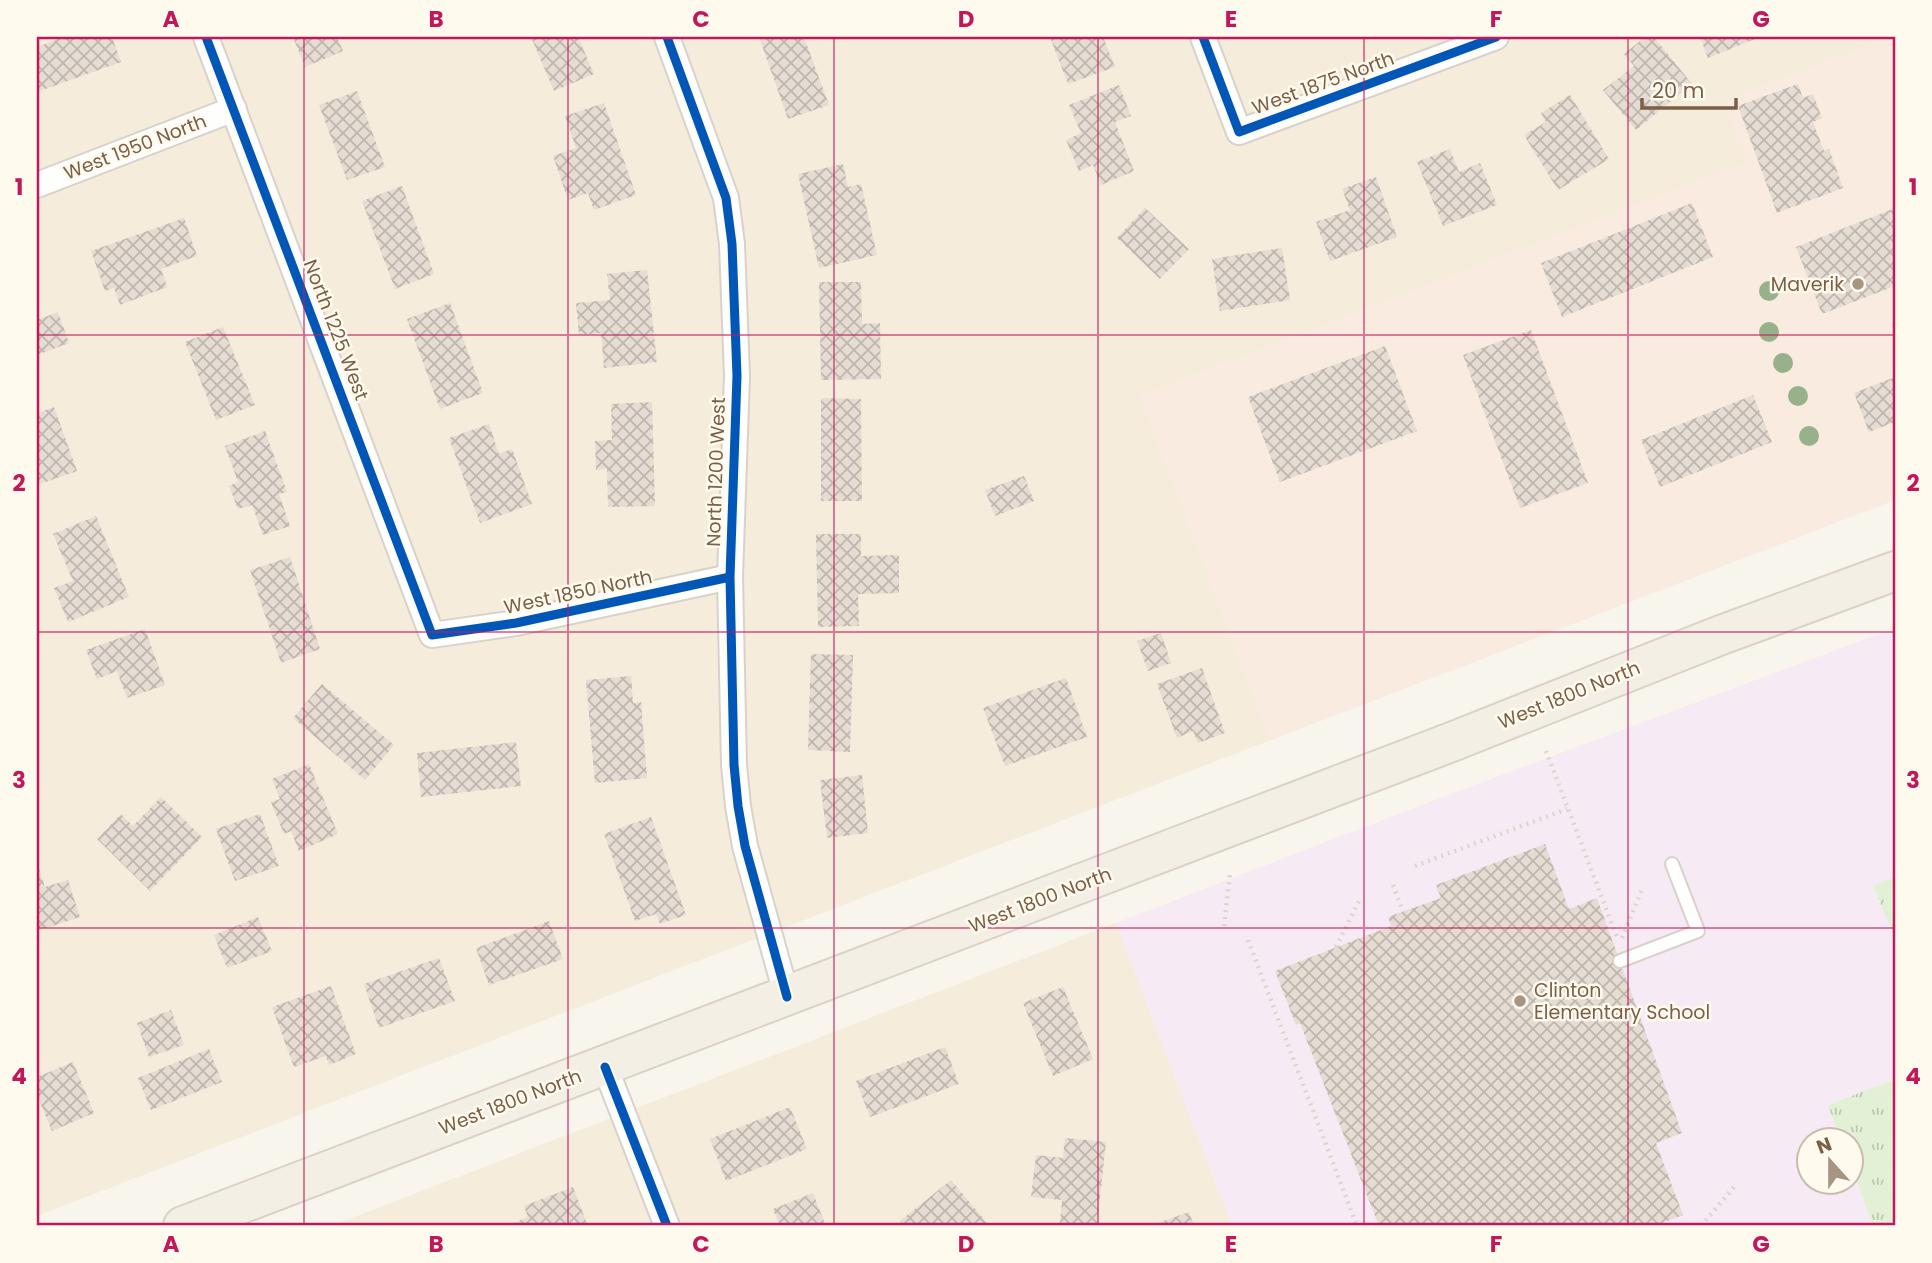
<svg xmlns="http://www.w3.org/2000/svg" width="1932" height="1263" font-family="Poppins,sans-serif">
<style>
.residential{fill:#f5ecdb}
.commercial{fill:#f9ebdf}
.education{fill:#f6ebf4}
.park{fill:url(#park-tufts)}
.building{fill:url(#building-cross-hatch)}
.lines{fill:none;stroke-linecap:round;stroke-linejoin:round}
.service-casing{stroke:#d8d2ca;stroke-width:16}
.minor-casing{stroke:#d8d2ca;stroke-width:28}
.primary-casing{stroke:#dad2c8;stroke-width:42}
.path{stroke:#dcd5cd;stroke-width:4.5;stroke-dasharray:2 5;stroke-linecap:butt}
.service{stroke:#fefefc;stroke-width:12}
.minor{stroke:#fefefc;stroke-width:24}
.primary{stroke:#f3efe5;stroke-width:38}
.cycleway-casing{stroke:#fffaee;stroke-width:13}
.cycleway{stroke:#0057b8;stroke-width:9}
.tree{fill:#97b28b}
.grid{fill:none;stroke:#c2185b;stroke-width:2;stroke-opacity:0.55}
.poi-dot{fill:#a79481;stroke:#fffaee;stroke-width:2.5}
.labels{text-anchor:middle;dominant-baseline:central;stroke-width:5;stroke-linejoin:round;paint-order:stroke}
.street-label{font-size:19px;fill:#7b5f47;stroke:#fffaee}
.poi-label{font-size:19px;fill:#7b5f47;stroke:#fffaee;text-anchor:end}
.neatline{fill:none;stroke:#c2185b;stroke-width:2.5}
.grid-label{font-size:23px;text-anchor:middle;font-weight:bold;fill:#c2185b}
</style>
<defs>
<pattern id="park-tufts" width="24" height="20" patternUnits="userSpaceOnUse" patternTransform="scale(1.75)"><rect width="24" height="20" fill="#e2f1d5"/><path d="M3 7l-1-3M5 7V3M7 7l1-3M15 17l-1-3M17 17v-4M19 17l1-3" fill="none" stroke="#bcc6af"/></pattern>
<pattern id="building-cross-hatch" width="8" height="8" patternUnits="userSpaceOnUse" patternTransform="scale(1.75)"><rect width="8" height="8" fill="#e5ddd3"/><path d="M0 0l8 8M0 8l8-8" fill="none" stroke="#bfb6ad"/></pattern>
</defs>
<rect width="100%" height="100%" fill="#f8f5ec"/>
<path class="residential" d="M37,37H1889L1725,102L1747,162L1140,396L1271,740L37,1216Z
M1116,923L1232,1226H331Z"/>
<path class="commercial" d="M1889,37H1895V500L1271,740L1140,396L1746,162L1725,102Z"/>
<path class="education" d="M1895,628V1079L1828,1105L1841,1140H1810V1182H1852V1168L1873,1226H1232L1116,923L1414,808Z"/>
<path class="park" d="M1895,877V938L1873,886Z
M1895,1079V1226H1873L1852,1168V1140H1841L1828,1105Z"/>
<path class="building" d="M64,37H112L121,62L37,92V47Z
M293,37H337L343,51L305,67Z
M531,37H578L594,74L554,91Z
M759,37H804L829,105L788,119Z
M1050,37H1103L1115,67L1068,84Z
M1645,37H1654L1692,84L1636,130L1603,90L1634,66L1624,54Z
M1700,37H1760L1708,58Z
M1798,84L1803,98L1813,94L1822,118L1813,122L1824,151L1829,149L1843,188L1777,213L1738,106Z
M1119,85L1131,116L1115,122L1134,171L1101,185L1093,165L1079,171L1066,140L1081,133L1069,105Z
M357,91L385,167L347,180L319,105Z
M1570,95L1609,159L1558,190L1524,135L1546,122L1541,113Z
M604,103L636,195L594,210L588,193L568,200L553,156L576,148L565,116Z
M1450,149L1459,172L1480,163L1497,205L1443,226L1417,162Z
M843,164L848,187L861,184L877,255L819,268L798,174Z
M1376,177L1397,237L1330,261L1316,222L1350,210L1342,189Z
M402,186L434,274L395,289L362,201Z
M1692,203L1713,257L1562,317L1541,263Z
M1145,208L1189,249L1160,279L1117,238Z
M1895,208V236L1892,237L1895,245V286L1822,314L1796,247Z
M184,218L197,256L161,269L167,287L120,305L114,288L105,291L91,251Z
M1282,248L1290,300L1220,311L1212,259Z
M647,270L657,362L604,368L601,333L579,335L576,303L610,300L607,274Z
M819,282H861L862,324L880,323L881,379L821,380Z
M450,303L483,393L440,409L407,319Z
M58,312L69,343L37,355V320Z
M223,327L255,405L216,420L185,342Z
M1531,330L1588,483L1520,508L1463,355Z
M1385,346L1417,431L1280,482L1248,397Z
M1895,377V422L1869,432L1854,393Z
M1753,395L1772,442L1660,487L1641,440Z
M821,398L861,399L862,501H821Z
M652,402L655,506L608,507L607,469L596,470L595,441L612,440L611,404Z
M54,407L77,471L37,485V413Z
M489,424L499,454L512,449L532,504L480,523L449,438Z
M265,431L287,492L279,494L290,526L263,535L252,505L238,509L229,486L238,482L225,446Z
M1024,476L1034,501L995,516L985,490Z
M96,516L129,597L68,622L54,588L73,581L53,534Z
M816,534H861V556L899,555V593L858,594L859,626L818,627Z
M290,557L320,649L281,663L250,570Z
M145,629L165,685L127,698L117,671L97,679L86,650Z
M1161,633L1171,663L1148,671L1137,641Z
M811,654L853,655L850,752L808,750Z
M1202,668L1225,733L1198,743L1193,731L1177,738L1157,684Z
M631,676L633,703L641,702L647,778L595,783L586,680Z
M1066,678L1087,737L1005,766L983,708Z
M322,684L394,745L365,780L293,718Z
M516,742L521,786L421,797L417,753Z
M309,764L338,834L299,851L291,831L284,834L271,802L280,799L272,779Z
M862,775L868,833L827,838L820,780Z
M161,797L202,837L150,891L97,839L121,814L133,826Z
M260,814L279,866L235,881L216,829Z
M651,817L686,915L660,924L656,914L635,921L604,834Z
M1545,844L1569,909L1597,898L1682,1133L1656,1143L1683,1215L1654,1226H1379L1300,1023L1296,1025L1275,971L1391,926L1388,917L1441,898L1436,885Z
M37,863L45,887L68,880L80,917L37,931Z
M258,917L272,951L227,968L214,935Z
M549,921L563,959L489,985L476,948Z
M439,958L455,1001L379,1028L364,984Z
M331,986L356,1054L329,1065L326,1056L294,1067L272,1007Z
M1063,987L1093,1059L1053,1076L1023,1003Z
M171,1010L184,1045L149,1057L137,1023Z
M945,1047L959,1084L870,1117L856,1081Z
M209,1049L222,1082L151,1110L138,1078Z
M73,1062L94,1113L52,1131L37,1095V1077Z
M790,1107L807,1149L726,1181L710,1139Z
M1065,1138L1106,1142L1097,1226L1060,1223L1062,1200L1031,1197L1036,1155L1063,1158Z
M951,1180L987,1223L983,1226H904L900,1221Z
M573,1187L588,1226H506L528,1217L524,1206Z
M813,1193L826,1226H780L773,1209Z
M1189,1212L1194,1226H1149Z"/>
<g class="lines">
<defs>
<path id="service" d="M1620,961L1698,931L1672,864"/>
<path id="minor" d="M206,37L432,635L516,623L730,577
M667,37L726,198L732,244L737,376L730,577L734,765L738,806L745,846L787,997
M1203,37L1239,132L1496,37
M37,185L234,109
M605,1067L667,1226"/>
<path id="primary" d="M183,1226L1454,741L1721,635L1895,571"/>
</defs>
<use href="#service" class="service-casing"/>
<use href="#minor" class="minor-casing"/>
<use href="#primary" class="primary-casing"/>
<path class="path" d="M1546,751L1618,940
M1415,866L1567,809
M1393,885L1403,912
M1224,926L1230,874
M1622,938L1643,887
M1248,940L1357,1226
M1336,947L1361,897
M1701,1226L1734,1187"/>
<use href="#service" class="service"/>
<use href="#minor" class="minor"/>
<use href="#primary" class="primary"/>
<defs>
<path id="cycleway" d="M206,37L432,635L516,623L730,577
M667,37L726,198L732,244L737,376L730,577L734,765L738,806L745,846L787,997
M1203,37L1239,132L1496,37
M605,1067L667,1226"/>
</defs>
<use href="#cycleway" class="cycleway-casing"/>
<use href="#cycleway" class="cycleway"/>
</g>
<g class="tree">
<circle cx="1769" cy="291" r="10"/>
<circle cx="1769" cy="332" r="10"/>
<circle cx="1783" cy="363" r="10"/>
<circle cx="1798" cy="396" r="10"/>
<circle cx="1809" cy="436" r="10"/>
</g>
<path class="grid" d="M304,37V1226M568,37V1226M834,37V1226M1098,37V1226M1364,37V1226M1628,37V1226M37,335H1895M37,632H1895M37,928H1895"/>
<g class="poi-dot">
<circle cx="1858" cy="284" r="7"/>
<circle cx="1520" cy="1001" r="7"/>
</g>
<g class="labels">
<g class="street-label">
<text transform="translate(1323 83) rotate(-20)">West 1875 North</text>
<text transform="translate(135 147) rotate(-21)">West 1950 North</text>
<text transform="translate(336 330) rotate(69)">North 1225 West</text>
<text transform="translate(716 472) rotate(-88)">North 1200 West</text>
<text transform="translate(578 592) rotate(-12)">West 1850 North</text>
<text transform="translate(1569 695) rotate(-22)">West 1800 North</text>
<text transform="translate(1040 900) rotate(-21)">West 1800 North</text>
<text transform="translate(510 1102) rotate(-21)">West 1800 North</text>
</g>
<g class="poi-label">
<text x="1844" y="284">Maverik</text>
<text x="1534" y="990" text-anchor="start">Clinton<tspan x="1534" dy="22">Elementary School</tspan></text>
</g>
</g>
<rect width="1932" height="1263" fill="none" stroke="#fffaee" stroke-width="77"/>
<g transform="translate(1830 1161) rotate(339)"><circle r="33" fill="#fffaee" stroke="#cabcab" stroke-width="2"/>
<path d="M0-5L12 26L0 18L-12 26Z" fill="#a79481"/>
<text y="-10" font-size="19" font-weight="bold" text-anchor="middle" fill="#7b5f47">N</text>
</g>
<path d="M1642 98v10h94v-10" fill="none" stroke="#7b5f47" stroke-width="3.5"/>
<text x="1652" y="98" font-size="21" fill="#7b5f47" stroke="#fffaee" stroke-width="5" paint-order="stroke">20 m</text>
<rect x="38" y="38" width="1856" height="1186" class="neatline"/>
<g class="grid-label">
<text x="171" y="27">A</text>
<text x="436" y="27">B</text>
<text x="701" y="27">C</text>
<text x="966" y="27">D</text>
<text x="1231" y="27">E</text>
<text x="1496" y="27">F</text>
<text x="1761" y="27">G</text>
<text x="19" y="195">1</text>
<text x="1913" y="195">1</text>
<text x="19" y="491">2</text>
<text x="1913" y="491">2</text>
<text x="19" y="788">3</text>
<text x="1913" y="788">3</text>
<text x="19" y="1084">4</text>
<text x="1913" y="1084">4</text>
<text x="171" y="1252">A</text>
<text x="436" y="1252">B</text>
<text x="701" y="1252">C</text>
<text x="966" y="1252">D</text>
<text x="1231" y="1252">E</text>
<text x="1496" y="1252">F</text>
<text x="1761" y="1252">G</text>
</g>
</svg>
